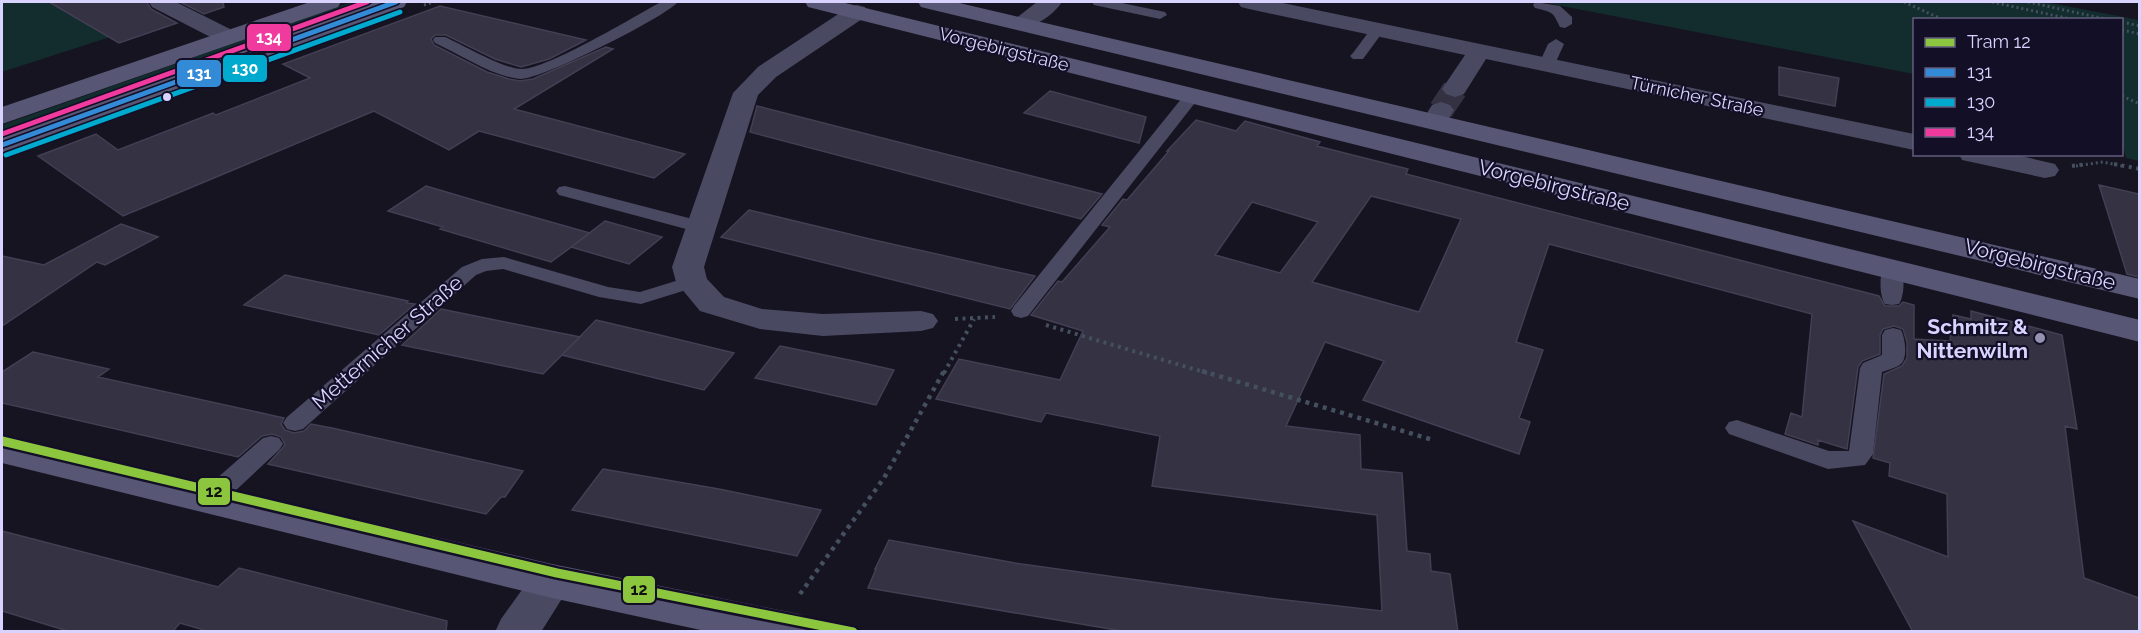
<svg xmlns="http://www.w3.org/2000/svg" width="2141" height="633" font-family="Raleway,sans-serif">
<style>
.green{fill:#132c2d}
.building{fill:#343243;stroke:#433f54;stroke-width:1.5;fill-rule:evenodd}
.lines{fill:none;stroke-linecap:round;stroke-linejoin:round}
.street-tunnel{stroke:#333142;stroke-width:25;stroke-dasharray:25 12;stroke-linecap:butt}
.path-far2{stroke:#44505f;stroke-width:3;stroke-dasharray:2 3;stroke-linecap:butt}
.path-far1{stroke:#44505f;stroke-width:4;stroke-dasharray:3 4.5;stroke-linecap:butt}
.path{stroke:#44505f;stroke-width:4.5;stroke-dasharray:4 5;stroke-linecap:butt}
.lane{fill:#4a4962;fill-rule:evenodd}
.street{fill:#4a4962;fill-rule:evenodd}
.secondary{fill:#575674;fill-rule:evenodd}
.bus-1-casing{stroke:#130f26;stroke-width:8}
.bus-2-casing{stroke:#130f26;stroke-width:8}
.bus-3-casing{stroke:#130f26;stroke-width:8}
.bus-1{stroke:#338bd7;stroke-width:5}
.bus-2{stroke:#00a9ce;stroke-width:5}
.bus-3{stroke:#f13a9d;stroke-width:5}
.tram-1-casing{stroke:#130f26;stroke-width:14}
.tram-1{stroke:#8cc63f;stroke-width:9}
.bus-dot{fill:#d9d4ff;stroke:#130f26;stroke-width:2}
.poi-dot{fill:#9591b1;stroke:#130f26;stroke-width:2}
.labels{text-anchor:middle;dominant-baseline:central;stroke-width:4.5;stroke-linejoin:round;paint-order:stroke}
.far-street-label{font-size:18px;fill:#d9d4ff;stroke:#130f26}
.street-label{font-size:21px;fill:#d9d4ff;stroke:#130f26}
.poi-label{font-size:21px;font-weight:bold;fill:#d9d4ff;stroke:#130f26;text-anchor:end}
.line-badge{stroke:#130f26;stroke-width:2}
.badge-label{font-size:16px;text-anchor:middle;font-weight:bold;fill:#fff}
.pale-badge-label{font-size:16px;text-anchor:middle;font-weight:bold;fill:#111}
</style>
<rect width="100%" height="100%" fill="#161421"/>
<path class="green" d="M2,2H49L110,37L2,72Z
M351,2H368L2,133V125Z
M1541,2H2045L2139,20V161L2126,158L2122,143V20H1914V74Z"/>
<path class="building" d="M49,2H147L151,9L177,23L119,43Z
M180,2H223L224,7L204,14Z
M440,6L586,40L549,59L521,67L495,59L446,35H435L431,39L434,45L487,72L509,79L520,81L533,79L606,47L613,49L514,109L685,154L654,178L479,131L449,150L374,111L123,216L38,156L96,134L118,150L213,113L216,115L310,78L283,64Z
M1779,67L1839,78L1835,106L1779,95Z
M1050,91L1146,117L1139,143L1024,113Z
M757,106L847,129L1102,194L1081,219L750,132Z
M1196,120L1236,131L1245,121L1320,142L1317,146L1408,169L1406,174L1879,296L1885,306H1899L1903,302L1914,305V339L1950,341L1953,315L1971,319V311L2062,335L2077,429L2065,426L2084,578L2139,598V632H1913L1853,521L1948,557L1947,494L1889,476L1890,463L1873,458L1884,374L1902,366L1907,358V342L1903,329L1894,326L1883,329L1880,335V354L1862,361L1858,367L1847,449L1818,440V445L1785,434L1791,413L1802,417L1812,314L1549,244L1516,342L1543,350L1519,418L1530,422L1519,454L1363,400L1384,361L1325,342L1286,426L1360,435L1361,469L1402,473L1407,551L1430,554L1431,571L1450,574L1458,632H1128L868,588L876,569H875L889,540L1015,563L1268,598L1382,611L1377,515L1152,486L1160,436L1046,413L1041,422L936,399L959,359L1060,380L1083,331L1031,315L1058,281L1062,282L1110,227L1102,225L1123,199L1127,200L1169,151H1167ZM1371,196L1461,219L1419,312L1312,282ZM1252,202L1318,222L1280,273L1215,255Z
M2099,185L2139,194V277L2127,274Z
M426,186L480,202L590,233L551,262L440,229L443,227L388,211Z
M749,210L874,240L1035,276L1010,309L721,237Z
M605,221L662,237L629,264L571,247Z
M121,224L158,237L105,265L97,262L2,326V256L44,265Z
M285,275L408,301L406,303L415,304L379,335L244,305Z
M441,309L510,323L580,337L543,374L402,345Z
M596,320L664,336L734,353L704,390L562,355Z
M780,346L854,361L894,370L876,405L755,378Z
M33,352L109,369L98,377L284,418L281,424L285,430L294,433L304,431L311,424L332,428L523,471L505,497H501L486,514L268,464L285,445L281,437L272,434L262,436L238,457L2,403V372Z
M603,469L719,489L821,510L797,556L572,510Z
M2,531L218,587L239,568L447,621L446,632H211L180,623L172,632H71L2,611Z"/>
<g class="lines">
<path class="street-tunnel" d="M1441,110L1455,89"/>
<path class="path-far2" d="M1904,2L1944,20
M1992,2L2075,20
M2028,2L2110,20
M424,5L434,2
M2122,22L2140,26
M2122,30L2140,34
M2122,96L2140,104
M2076,166L2103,162L2122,166"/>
<path class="path-far1" d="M2114,164L2140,169
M2072,166L2087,164
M955,319L995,317
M1046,325L1207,373
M944,373L974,319"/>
<path class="path" d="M1202,371L1433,440
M800,594L884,478L944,371"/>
<path class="lane" d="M661,2H678C665,17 541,80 520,79C494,77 459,54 435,43L433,40L435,37H445C463,45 504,69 521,69C546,70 635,16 661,2Z
M1092,2H1117L1165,12L1167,15L1160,19L1094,5Z
M1535,2L1560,6L1572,17V24L1565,28L1560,27C1552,11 1554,13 1535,8L1533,5Z
M1378,25L1385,29L1363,59H1353L1350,56L1353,53L1373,26Z
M1556,39L1564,44L1555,64L1547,69L1542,67L1539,64L1548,44Z
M1192,91L1198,93L1200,96L1198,99L1028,316L1021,318L1014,316L1011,311L1014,306L1186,93Z
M565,186L708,223L711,227L708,231L701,233L559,195L556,191L559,187Z
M504,257L608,287L640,292L692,276L699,278L702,282L699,286L641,304L599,297L503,269L486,271L476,275L303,429L295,431L287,429L283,423L287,417L462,267L482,259Z
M1892,263L1899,265C1905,273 1905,295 1899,304L1892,305L1885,304C1879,295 1879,273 1885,265Z
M1893,328L1901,330C1905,337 1908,358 1901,364C1896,368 1887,370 1882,372L1873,454L1865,465L1828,469L1729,434L1725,428L1729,422L1737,420L1829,451H1849L1860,368L1863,363L1882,355V335L1885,330Z
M271,436L279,438L283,444L279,450L218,507L209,509L200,507L196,500L200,493L263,438Z"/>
<path class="street" d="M149,2H176L236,32L240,37L236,42L228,44L220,42L152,7Z
M1037,2H1062C1053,16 1029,32 1013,28L1010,23Z
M1238,2H1278L1914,134V150L1486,59L1464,94L1455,97L1446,94L1442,89L1465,55L1249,9L1241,7Z
M857,5L865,7L868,12L865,17L776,77L758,95L704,267L707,279L724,297L762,309L823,314L921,311L933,314L938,321L933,328L921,331L823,336L760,329L700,311L676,282L672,267L733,93L758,67L849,7Z
M1441,102L1450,105L1454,110L1444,127L1435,129L1426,127L1422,121L1432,105Z
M1959,154H2012L2055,164L2059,170L2055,176L2045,178L1962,160Z
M552,564L567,569L573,581L541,632H495L501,619L537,569Z"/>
<path class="secondary" d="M310,2H341L338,7L2,124V107Z
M376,2H407L404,7L2,153V136Z
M805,2H841L2140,320V342L808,7Z
M918,2H955L2140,279V299L929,9L921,7Z
M2,437L552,564L799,614L815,619L821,632H710L552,598L2,463Z"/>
<defs>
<path id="bus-1" d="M2,145L396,2"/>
<path id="bus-2" d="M6,155L400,12"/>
<path id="bus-3" d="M2,134L367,2"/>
</defs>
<use href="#bus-1" class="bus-1-casing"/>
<use href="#bus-2" class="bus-2-casing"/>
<use href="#bus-3" class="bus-3-casing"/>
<use href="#bus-1" class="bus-1"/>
<use href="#bus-2" class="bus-2"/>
<use href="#bus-3" class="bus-3"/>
<defs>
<path id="tram-1" d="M2,441L557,573L853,632"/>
</defs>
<use href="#tram-1" class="tram-1-casing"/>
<use href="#tram-1" class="tram-1"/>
</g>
<circle class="bus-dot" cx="167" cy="97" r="5"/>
<circle class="poi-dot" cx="2040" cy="338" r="6"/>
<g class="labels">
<g class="far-street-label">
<text transform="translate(1004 49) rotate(14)">Vorgebirgstraße</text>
<text transform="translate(1697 96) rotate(12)">Türnicher Straße</text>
</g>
<g class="street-label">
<text transform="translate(1554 185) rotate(14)">Vorgebirgstraße</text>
<text transform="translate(2040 264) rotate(14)">Vorgebirgstraße</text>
<text transform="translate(387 342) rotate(-41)">Metternicher Straße</text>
</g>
<g class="poi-label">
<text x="2028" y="326">Schmitz &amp;<tspan x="2028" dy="24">Nittenwilm</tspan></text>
</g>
</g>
<g class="line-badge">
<rect x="246" y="23" width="46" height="29" rx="6" fill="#f13a9d"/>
<rect x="222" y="54" width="46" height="29" rx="6" fill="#00a9ce"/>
<rect x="176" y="59" width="46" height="29" rx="6" fill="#338bd7"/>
<rect x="197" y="477" width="34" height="29" rx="6" fill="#8cc63f"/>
<rect x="622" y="575" width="34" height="29" rx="6" fill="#8cc63f"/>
</g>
<g class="badge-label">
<text x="269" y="43">134</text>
<text x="245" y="74">130</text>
<text x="199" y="79">131</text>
</g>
<g class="pale-badge-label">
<text x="214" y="497">12</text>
<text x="639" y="595">12</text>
</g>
<rect width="2141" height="633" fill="none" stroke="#d9d4ff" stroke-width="6"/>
<rect x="1913" y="18" width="210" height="138" fill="#130f26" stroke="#625e7d" stroke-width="1.5"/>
<rect x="1925" y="38" width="30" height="9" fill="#8cc63f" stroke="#625e7d" stroke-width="1.5"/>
<text x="1967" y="48" font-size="18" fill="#d9d4ff">Tram 12</text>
<rect x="1925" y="68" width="30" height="9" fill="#338bd7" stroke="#625e7d" stroke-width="1.5"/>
<text x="1967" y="78" font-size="18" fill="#d9d4ff">131</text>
<rect x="1925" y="98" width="30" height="9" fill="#00a9ce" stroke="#625e7d" stroke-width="1.5"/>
<text x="1967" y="108" font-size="18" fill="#d9d4ff">130</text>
<rect x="1925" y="128" width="30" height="9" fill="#f13a9d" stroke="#625e7d" stroke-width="1.5"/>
<text x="1967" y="138" font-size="18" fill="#d9d4ff">134</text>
</svg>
